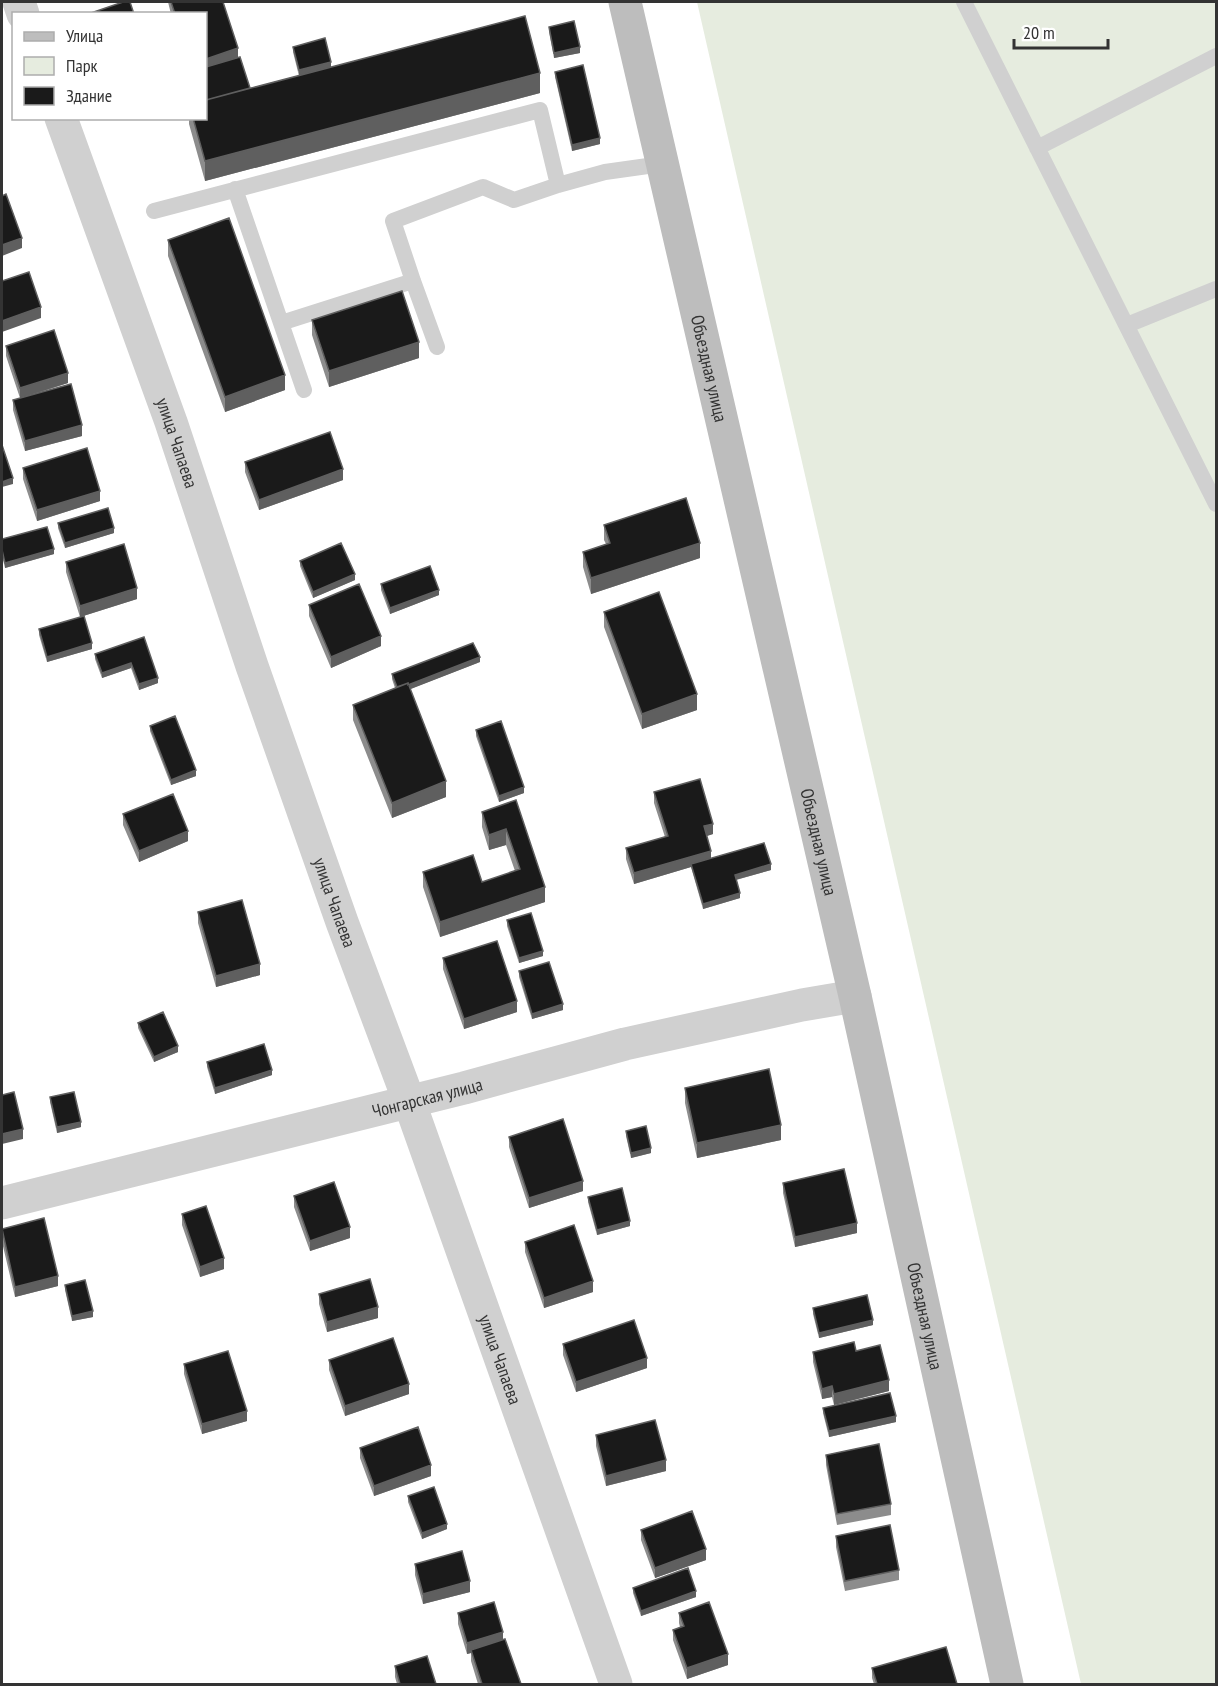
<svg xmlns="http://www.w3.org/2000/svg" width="1218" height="1686" font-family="'PT Sans Narrow',sans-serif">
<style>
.green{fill:#e6ecdf}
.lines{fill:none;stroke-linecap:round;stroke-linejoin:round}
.lane{stroke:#d0d0d0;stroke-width:16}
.street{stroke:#d0d0d0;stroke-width:33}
.secondary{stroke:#bdbdbd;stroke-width:33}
.wall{fill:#8c8c8c}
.shaded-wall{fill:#5f5f5f}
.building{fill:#1a1a1a;stroke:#5f5f5f;stroke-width:1.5}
.labels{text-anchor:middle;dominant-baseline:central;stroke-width:6;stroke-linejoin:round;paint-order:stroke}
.street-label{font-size:18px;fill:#333;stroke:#fff}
</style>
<rect width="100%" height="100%" fill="#fff"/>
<path class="green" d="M697,2H1216V1684H1081Z"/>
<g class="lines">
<path class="lane" d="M964,2L1216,504
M1037,148L1216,56
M235,189L304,390
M154,211L540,110L558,185L605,172L662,164
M281,323L413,281
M1127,325L1216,289
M437,347L413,281L393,221L483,187L514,200L558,185"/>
<g class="street">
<path d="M19,2L23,14"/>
<path id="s1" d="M61,118L171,422L252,666L342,922L409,1101L616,1684"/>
<path id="s2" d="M2,1203L464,1088L625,1044L802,1005L855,996"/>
</g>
<path class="secondary" id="s3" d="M625,2L855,996L1007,1684"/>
</g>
<path class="wall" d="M168,2H223L238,57L250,88L299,76L293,52V47L331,67L540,93L205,181L189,124V118H206V14H171Z
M549,27L580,53L554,58L549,32Z
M555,72L600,144L572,151L555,77Z
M168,240L285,390L225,412L168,256Z
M312,320L419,358L329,387L312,335Z
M6,346L68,383L35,394L82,436L25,451L13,410V400L20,398L6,356Z
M245,462L343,480L259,510L245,472Z
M23,468L100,501L37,521L23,479Z
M58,523L114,533L65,548L58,528Z
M604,525L700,558L591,594L583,567V552L606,544L604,540Z
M2,539L54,554L5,568L2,556Z
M300,561L355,580L313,598L300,566Z
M66,562L137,599L80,617L66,572Z
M381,584L439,595L390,614L381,590Z
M309,605L381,646L331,668L309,616Z
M604,612L697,710L642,729L604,627Z
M39,629L92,649L47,662L39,635Z
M144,637L158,683L139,690L131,668L102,678L95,659V654Z
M480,662L410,689L446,797L392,818L353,720V705L395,688L392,679V674Z
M150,726L196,776L171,785L150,731Z
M476,730L524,793L499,802L476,736Z
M654,792L713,834L706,836L711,859L771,870L736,880L740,898L703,909L691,867L634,884L626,859V848L665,837L654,803Z
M516,800L545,902L440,937L423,887V872L482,882L515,871L506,845L489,850L482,827V812Z
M123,814L188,841L139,862L123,825Z
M198,912L260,975L216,987L198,923Z
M507,920L543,956L519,963L507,926Z
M443,958L517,1012L464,1029L443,969Z
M519,971L563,1010L532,1019L519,977Z
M138,1023L178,1052L154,1062L138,1028Z
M207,1062L272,1075L215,1094L207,1067Z
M685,1088L781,1140L697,1158L685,1103Z
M50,1097L81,1127L57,1133L50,1102Z
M626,1131L651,1153L631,1158L626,1136Z
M509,1137L583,1191L529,1208L509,1147Z
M783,1183L857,1233L795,1247L783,1193Z
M294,1196L350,1238L310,1251L294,1207Z
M588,1197L630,1226L597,1235L588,1202Z
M182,1214L224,1269L200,1277L182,1225Z
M2,1229L58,1286L15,1297L2,1242Z
M525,1242L593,1292L544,1308L525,1252Z
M65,1285L93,1317L72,1321L65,1290Z
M319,1294L378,1318L327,1332L319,1304Z
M813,1308L873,1325L819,1338L813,1314Z
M563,1344L647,1368L576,1392L563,1355Z
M856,1351L889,1391L834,1405L832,1397L822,1399L813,1362V1352Z
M329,1360L409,1394L345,1416L329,1370Z
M184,1364L247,1421L202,1434L184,1374Z
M823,1408L896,1422L829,1437L823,1413Z
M596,1435L666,1471L606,1486L596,1446Z
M360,1448L431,1476L374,1496L360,1458Z
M826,1455L891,1504V1515L837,1525L826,1465Z
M408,1496L447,1529L422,1539L408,1502Z
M641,1530L706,1560L655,1578L641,1540Z
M836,1536L899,1570V1580L845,1591L836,1547Z
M415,1564L470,1592L423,1604L415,1575Z
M633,1588L696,1597L641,1616L633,1593Z
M458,1613L503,1639L521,1684H478L471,1661V1653L467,1654L458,1624Z
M679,1613L728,1665L687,1679L673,1640V1630L680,1627L679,1623Z
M395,1666L436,1684H397L395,1677Z
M872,1668L957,1684H874L872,1678Z"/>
<path class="shaded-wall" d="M580,47V53L554,58V53Z
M238,48V58L206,69V59Z
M331,62V67L299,76V70Z
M540,73V93L205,181V161Z
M600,138V144L572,151V145Z
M22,238V248L2,256V245Z
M41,307V318L2,332V321Z
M419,342V358L329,387V371Z
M68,373V383L20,398V388Z
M285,375V390L225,412V397Z
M82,425V436L25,451V441Z
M343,469V480L259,510V500Z
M13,478V484L2,487V482Z
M100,491V501L37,521V510Z
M114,528V533L65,548V543Z
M700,543V558L591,594V578Z
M54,549V554L5,568V563Z
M355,574V580L313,598V592Z
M137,588V599L80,617V606Z
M439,590V595L390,614V608Z
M381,636V646L331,668V657Z
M92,643V649L47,662V657Z
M480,657V662L398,694V689Z
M131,663V668L102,678V673Z
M158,678V683L139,690V684Z
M697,694V710L642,729V714Z
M196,770V776L171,785V780Z
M446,781V797L392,818V803Z
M524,787V793L499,802V796Z
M713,824V834L704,837V826Z
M506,829V845L489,850V835Z
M188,831V841L139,862V851Z
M711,851V861L691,864V867L634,884V873Z
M771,864V870L735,880V875Z
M545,887V902L440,937V922Z
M740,893V898L703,909V904Z
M543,951V956L519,963V958Z
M260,964V975L216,987V976Z
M517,1001V1012L464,1029V1019Z
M563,1004V1010L532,1019V1014Z
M178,1046V1052L154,1062V1057Z
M272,1070V1075L215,1094V1088Z
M81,1122V1127L57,1133V1127Z
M781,1125V1140L697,1158V1143Z
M23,1129V1139L2,1144V1134Z
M651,1148V1153L631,1158V1153Z
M583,1181V1191L529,1208V1198Z
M630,1221V1226L597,1235V1230Z
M857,1223V1233L795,1247V1237Z
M350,1227V1238L310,1251V1241Z
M224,1258V1269L200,1277V1267Z
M58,1276V1286L15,1297V1287Z
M593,1281V1292L544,1308V1298Z
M378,1307V1318L327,1332V1322Z
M93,1311V1317L72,1321V1316Z
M873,1320V1325L819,1338V1333Z
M647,1358V1368L576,1392V1382Z
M889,1380V1391L834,1405V1394Z
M409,1384V1394L345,1416V1406Z
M832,1386V1397L822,1399V1389Z
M247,1411V1421L202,1434V1424Z
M896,1416V1422L829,1437V1431Z
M666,1460V1471L606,1486V1476Z
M431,1465V1476L374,1496V1486Z
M447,1524V1529L422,1539V1533Z
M706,1549V1560L655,1578V1568Z
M470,1581V1592L423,1604V1594Z
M696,1591V1597L641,1616V1611Z
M503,1632V1643L471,1650V1653L467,1654V1643Z
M728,1654V1665L687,1679V1668Z"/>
<path class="building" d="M123,2H130L134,14H88Z
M171,2H223L238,48L206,59V14H175Z
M525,16L540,73L205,161L193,118H206V100Z
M574,21L580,47L554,53L549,27Z
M325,38L331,62L299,70L293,47Z
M240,57L250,88L206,100V67Z
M583,65L600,138L572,145L555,72Z
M6,194L22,238L2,245V196Z
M229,218L285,375L225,397L168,240Z
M29,272L41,307L2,321V281Z
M402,291L419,342L329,371L312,320Z
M54,330L68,373L20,388L6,346Z
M71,384L82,425L25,441L13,400Z
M330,432L343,469L259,500L245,462Z
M2,445L13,478L2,482Z
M87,448L100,491L37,510L23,468Z
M686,498L700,543L591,578L583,552L610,543L604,525Z
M108,508L114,528L65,543L58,523Z
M47,527L54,549L5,563L2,550V539Z
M341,543L355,574L313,592L300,561Z
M124,544L137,588L80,606L66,562Z
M430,566L439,590L390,608L381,584Z
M359,584L381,636L331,657L309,605Z
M659,592L697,694L642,714L604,612Z
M84,616L92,643L47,657L39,629Z
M144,637L158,678L139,684L131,663L102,673L95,654Z
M473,643L480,657L408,685V683L397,687L392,674Z
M408,683L446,781L392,803L353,705Z
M175,716L196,770L171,780L150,726Z
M501,721L524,787L499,796L476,730Z
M700,779L713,824L704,826L711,851L634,873L626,848L668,836L654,792Z
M173,794L188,831L139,851L123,814Z
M516,800L545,887L440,922L423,872L473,855L482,882L520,869L506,829L489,835L482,812Z
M764,843L771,864L735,875L740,893L703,904L691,864Z
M242,900L260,964L216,976L198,912Z
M531,913L543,951L519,958L507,920Z
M497,941L517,1001L464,1019L443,958Z
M549,962L563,1004L532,1014L519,971Z
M163,1012L178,1046L154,1057L138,1023Z
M264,1044L272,1070L215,1088L207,1062Z
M769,1069L781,1125L697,1143L685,1088Z
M14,1092L23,1129L2,1134V1095Z
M74,1092L81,1122L57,1127L50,1097Z
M563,1119L583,1181L529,1198L509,1137Z
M646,1126L651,1148L631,1153L626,1131Z
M844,1169L857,1223L795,1237L783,1183Z
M334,1182L350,1227L310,1241L294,1196Z
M622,1188L630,1221L597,1230L588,1197Z
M206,1206L224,1258L200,1267L182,1214Z
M44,1218L58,1276L15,1287L2,1229Z
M574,1225L593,1281L544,1298L525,1242Z
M370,1279L378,1307L327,1322L319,1294Z
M85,1280L93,1311L72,1316L65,1285Z
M867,1295L873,1320L819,1333L813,1308Z
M634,1320L647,1358L576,1382L563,1344Z
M393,1338L409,1384L345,1406L329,1360Z
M854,1342L856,1351L880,1345L889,1380L834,1394L832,1386L822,1389L813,1352Z
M228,1351L247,1411L202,1424L184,1364Z
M890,1393L896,1416L829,1431L823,1408Z
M655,1420L666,1460L606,1476L596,1435Z
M418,1427L431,1465L374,1486L360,1448Z
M879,1444L891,1504L837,1514L826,1455Z
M434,1487L447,1524L422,1533L408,1496Z
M692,1511L706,1549L655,1568L641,1530Z
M890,1525L899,1570L845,1581L836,1536Z
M462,1551L470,1581L423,1594L415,1564Z
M688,1568L696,1591L641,1611L633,1588Z
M494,1602L503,1632L467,1643L458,1613Z
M709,1602L728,1654L687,1668L673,1630L684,1626L679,1613Z
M505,1639L521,1684H482L471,1650Z
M946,1647L957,1684H877L872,1668Z
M427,1656L436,1684H400L395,1666Z"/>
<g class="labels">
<g class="street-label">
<text stroke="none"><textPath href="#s3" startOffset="376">Объездная улица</textPath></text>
<text stroke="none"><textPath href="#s1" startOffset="345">улица Чапаева</textPath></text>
<text stroke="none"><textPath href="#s3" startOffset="862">Объездная улица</textPath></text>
<text stroke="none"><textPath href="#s1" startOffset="831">улица Чапаева</textPath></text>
<text stroke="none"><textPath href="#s2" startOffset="438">Чонгарская улица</textPath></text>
<text stroke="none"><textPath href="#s3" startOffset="1348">Объездная улица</textPath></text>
<text stroke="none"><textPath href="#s1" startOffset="1317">улица Чапаева</textPath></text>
</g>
</g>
<rect width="1218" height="1686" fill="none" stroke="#333333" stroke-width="6"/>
<rect x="12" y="12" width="195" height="108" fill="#ffffff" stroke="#adadad" stroke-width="1.5"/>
<rect x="24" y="32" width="30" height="9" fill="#bdbdbd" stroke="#adadad" stroke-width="1.5"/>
<text x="66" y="42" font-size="18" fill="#333333">Улица</text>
<rect x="24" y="57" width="30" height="18" fill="#e6ecdf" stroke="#adadad" stroke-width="1.5"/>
<text x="66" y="72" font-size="18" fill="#333333">Парк</text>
<rect x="24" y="87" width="30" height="18" fill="#1a1a1a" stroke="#adadad" stroke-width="1.5"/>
<text x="66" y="102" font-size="18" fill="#333333">Здание</text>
<path d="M1014 39v9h94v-9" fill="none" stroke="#333333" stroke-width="3"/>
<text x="1023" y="39" font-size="18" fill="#333333" stroke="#ffffff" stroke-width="4.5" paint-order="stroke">20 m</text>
</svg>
